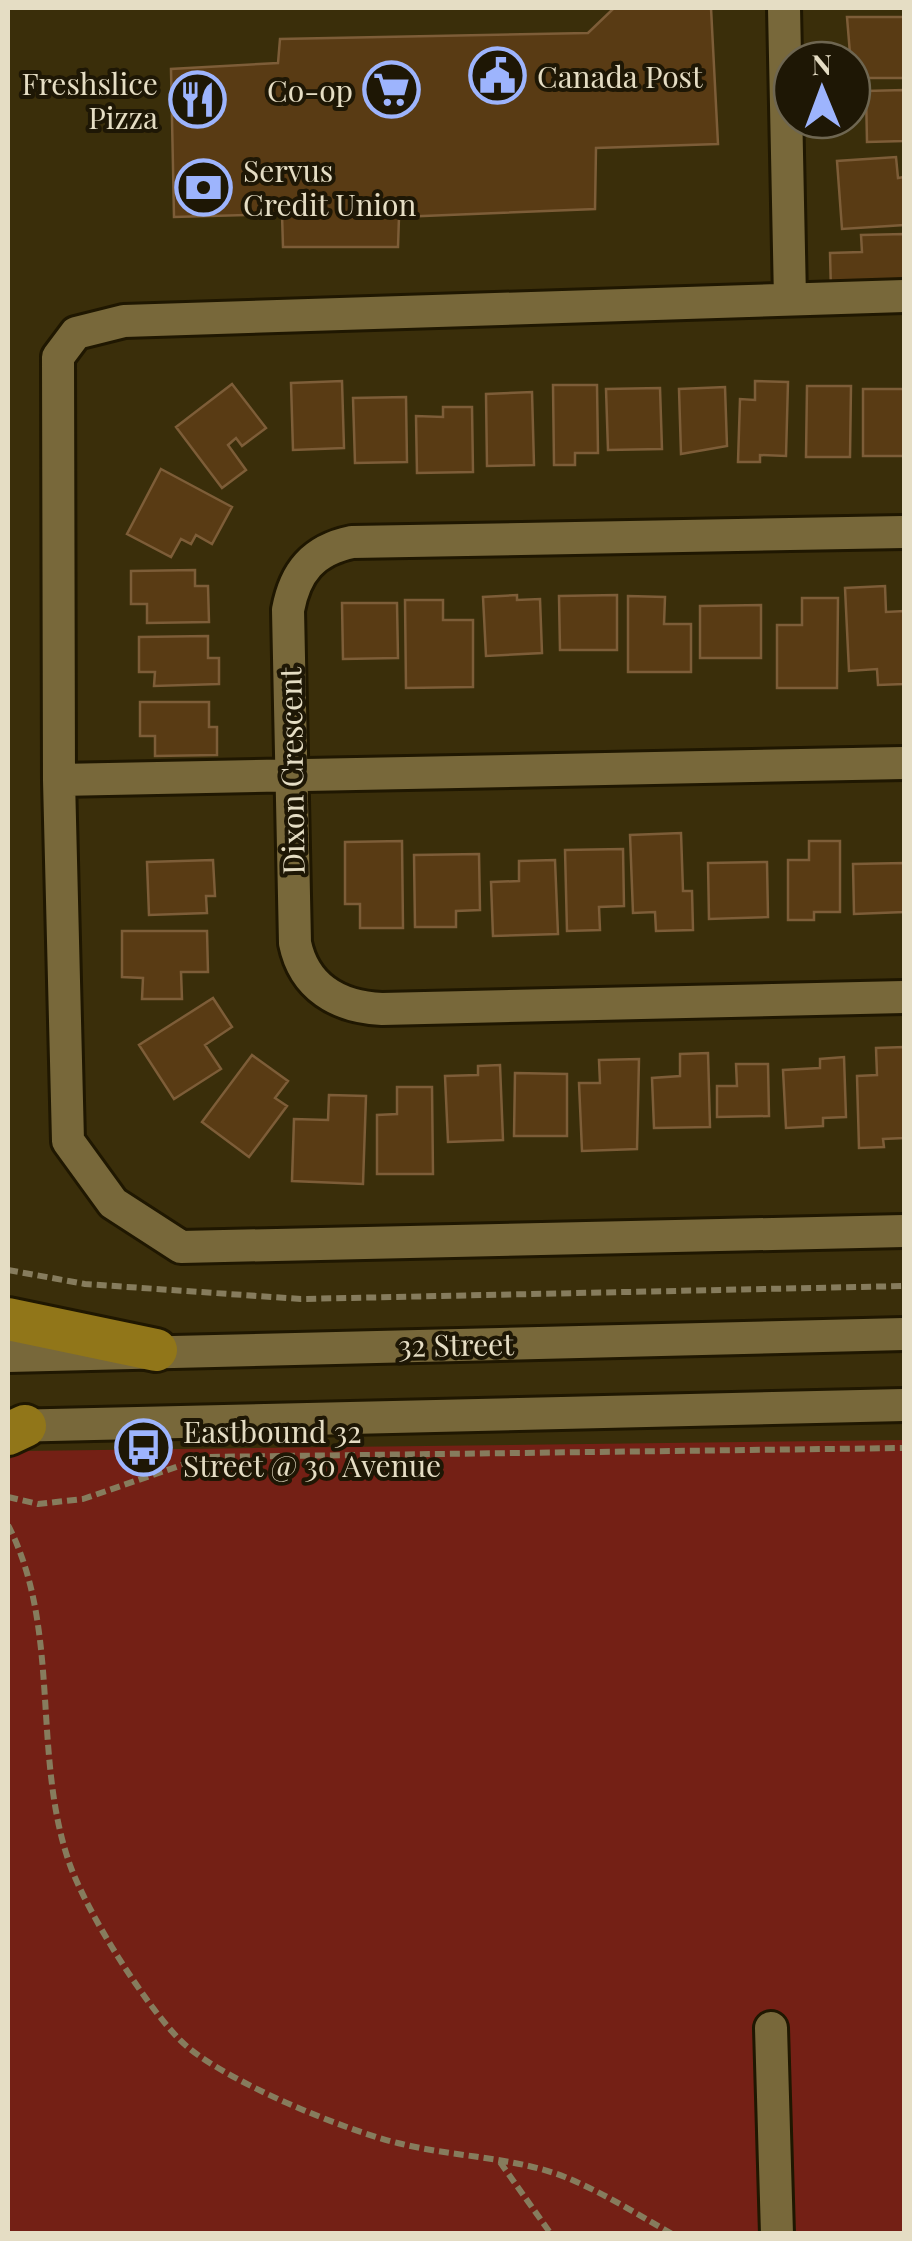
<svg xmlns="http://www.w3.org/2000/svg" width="912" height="2241" font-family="'Playfair Display',serif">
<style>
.park{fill:#742015}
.building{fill:#593b14;stroke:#7d5d38;stroke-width:2.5}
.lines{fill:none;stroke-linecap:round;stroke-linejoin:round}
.minor-casing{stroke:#1f1701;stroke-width:38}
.major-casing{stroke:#1f1701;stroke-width:48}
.path{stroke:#867c5d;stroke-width:6;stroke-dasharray:10 5;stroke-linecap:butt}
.minor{stroke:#78683a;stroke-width:32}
.major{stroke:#917619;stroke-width:42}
.labels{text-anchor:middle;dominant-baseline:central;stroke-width:8;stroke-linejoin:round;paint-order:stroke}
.poi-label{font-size:30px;fill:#e5ddc4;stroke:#1e1705;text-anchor:start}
.street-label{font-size:30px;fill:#e5ddc4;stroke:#1e1705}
</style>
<rect width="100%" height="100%" fill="#3a2e0a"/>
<path class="park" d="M904,1440V2233L8,2234V1460L22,1451Z"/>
<path class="building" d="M614,8H711L718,144L596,148L595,209L399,217L398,247H283L282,214L174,217L171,69L278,63L280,39L588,33Z
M847,17H904V78H852Z
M904,90V141L867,142L866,91Z
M896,157L898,178L904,177V225L842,229L837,161Z
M904,234V290L831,292L830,253L862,252L861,235Z
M342,381L344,448L293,450L291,383Z
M755,381L788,382L786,456L760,455V462H738L740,399L755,400Z
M232,384L266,428L242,446L236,438L228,445L246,470L222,488L176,427Z
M553,385H597L598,453H575V465H554Z
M807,386H851L850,457H806Z
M725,387L727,446L681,454L679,389Z
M660,388L662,449L608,450L606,389Z
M863,389H904V456H863Z
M532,392L534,465L487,466L486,394Z
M406,397L407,462L355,463L353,398Z
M443,407H472L473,472L417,473L416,416L443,417Z
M161,469L232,507L212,544L196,535L191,544L181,539L171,557L127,534Z
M195,570V586H208L209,622L147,623V604H131V571Z
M885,586L886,612L904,611V684L878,685L877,669L849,671L845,588Z
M517,595V600L540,599L542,653L486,656L483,597Z
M617,595V650H560L559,596Z
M628,596L665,597L664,624H691V672H628Z
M802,598H838L837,688H777V625H802Z
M405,600H443V620H473V687L406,688Z
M342,603H397L398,658L343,659Z
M761,605V658H700V606Z
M208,636V658H219V684L154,686L155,672H139V637Z
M140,702H209V727H217V755L155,756V736H140Z
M681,833L683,891H692L693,930L656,931L655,912L633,913L630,835Z
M402,841L403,928H360V904H345V842Z
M809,841H840V912H814V920H788V860H809Z
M623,849L624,906L599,907L600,930L567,931L565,850Z
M479,854L480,910L456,911V927H415L414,855Z
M213,860L215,896H206L207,913L149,915L147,862Z
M555,860L558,934L493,936L491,882L519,881V861Z
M767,862L768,917L709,919L708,863Z
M904,863V912L854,914L853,864Z
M122,931H207L208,972H181L182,999H142L143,978L122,977Z
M213,998L232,1027L205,1045L221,1069L174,1099L139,1045Z
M904,1047V1138L883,1139L884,1147L859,1148L857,1076L877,1075L876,1048Z
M708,1053L710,1127L654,1128L652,1078L680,1076V1054Z
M252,1055L288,1081L275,1098L287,1106L249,1157L202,1122Z
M844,1057L846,1117L823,1118V1126L786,1128L783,1070L820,1068V1059Z
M639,1059L637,1149L582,1151L579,1083H600L599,1060Z
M736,1064H768L769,1116L717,1117V1086H737Z
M500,1065L503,1140L448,1142L445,1076L478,1075V1066Z
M515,1073L567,1074V1136H514Z
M397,1087H432L433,1174H377V1115L397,1114Z
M329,1095L366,1096L363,1184L292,1181L294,1119L328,1120Z"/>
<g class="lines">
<defs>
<path id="minor" d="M784,8L790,299
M904,296L124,321L76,333L58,357L59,780L68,1141L113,1203L181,1247L904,1231
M904,532L352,542C313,550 295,572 288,610L295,943C304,987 338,1007 382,1009L904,997
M59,780L904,763
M8,1356L904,1334
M8,1426L904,1405
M771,2028L777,2234"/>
<path id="major" d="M8,1319L156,1350
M8,1434L25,1426"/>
</defs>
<use href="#minor" class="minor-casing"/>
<use href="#major" class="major-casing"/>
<path class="path" d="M8,1270L85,1284L301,1299L904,1286
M8,1497L38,1504L83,1499L205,1457L904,1448
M8,1525C62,1630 31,1755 70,1865C88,1914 142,2000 178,2038C215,2078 348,2132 402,2144C455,2157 514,2157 565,2177C602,2192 637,2214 672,2234
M500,2162L551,2234"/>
<use href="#minor" class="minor"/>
<use href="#major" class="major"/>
</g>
<defs>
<symbol id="civic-ring" viewBox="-11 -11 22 22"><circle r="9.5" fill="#1e1705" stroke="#9db4fd" stroke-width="1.5"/><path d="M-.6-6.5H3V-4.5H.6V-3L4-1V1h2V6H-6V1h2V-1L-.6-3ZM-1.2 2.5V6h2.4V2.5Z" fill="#9db4fd"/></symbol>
<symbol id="supermarket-ring" viewBox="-11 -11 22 22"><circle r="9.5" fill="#1e1705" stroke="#9db4fd" stroke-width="1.5"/><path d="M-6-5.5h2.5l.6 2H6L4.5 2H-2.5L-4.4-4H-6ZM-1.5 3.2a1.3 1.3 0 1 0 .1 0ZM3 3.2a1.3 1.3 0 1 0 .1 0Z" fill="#9db4fd"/></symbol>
<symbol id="restaurant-ring" viewBox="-11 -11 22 22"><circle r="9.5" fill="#1e1705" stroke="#9db4fd" stroke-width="1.5"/><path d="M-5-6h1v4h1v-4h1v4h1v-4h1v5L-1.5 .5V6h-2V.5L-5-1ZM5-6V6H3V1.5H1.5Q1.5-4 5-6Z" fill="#9db4fd"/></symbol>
<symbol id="bank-ring" viewBox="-11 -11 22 22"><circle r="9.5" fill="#1e1705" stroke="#9db4fd" stroke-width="1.5"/><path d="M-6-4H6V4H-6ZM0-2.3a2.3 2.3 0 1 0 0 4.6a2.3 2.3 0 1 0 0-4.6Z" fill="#9db4fd"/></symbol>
<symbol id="bus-ring" viewBox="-11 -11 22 22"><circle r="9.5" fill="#1e1705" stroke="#9db4fd" stroke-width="1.5"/><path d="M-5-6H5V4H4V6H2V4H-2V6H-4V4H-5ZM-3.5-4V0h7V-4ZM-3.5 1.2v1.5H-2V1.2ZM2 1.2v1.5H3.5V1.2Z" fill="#9db4fd"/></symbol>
</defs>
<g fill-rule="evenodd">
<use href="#civic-ring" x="466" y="44" width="63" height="63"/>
<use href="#supermarket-ring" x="360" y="58" width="63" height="63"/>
<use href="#restaurant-ring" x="166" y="68" width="63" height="63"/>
<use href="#bank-ring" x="172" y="156" width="63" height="63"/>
<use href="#bus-ring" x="112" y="1416" width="63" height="63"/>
</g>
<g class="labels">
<g class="poi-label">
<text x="537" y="76">Canada Post</text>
<text x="158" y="83" text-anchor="end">Freshslice<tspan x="158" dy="34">Pizza</tspan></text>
<text x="353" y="90" text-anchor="end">Co-op</text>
<text x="243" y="170">Servus<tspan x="243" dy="34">Credit Union</tspan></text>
<text x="183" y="1431">Eastbound 32<tspan x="183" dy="34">Street @ 30 Avenue</tspan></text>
</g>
<g class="street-label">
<text transform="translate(291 771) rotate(-91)">Dixon Crescent</text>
<text transform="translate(456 1344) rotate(-1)">32 Street</text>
</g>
</g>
<rect width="912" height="2241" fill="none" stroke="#e5ddc4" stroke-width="20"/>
<g transform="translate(822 90) rotate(359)"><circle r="48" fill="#1e1705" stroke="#6e6651" stroke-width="2.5"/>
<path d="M0-8L18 38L0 25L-18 38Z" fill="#9db4fd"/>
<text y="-15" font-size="28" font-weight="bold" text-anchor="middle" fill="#e5ddc4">N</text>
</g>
</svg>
